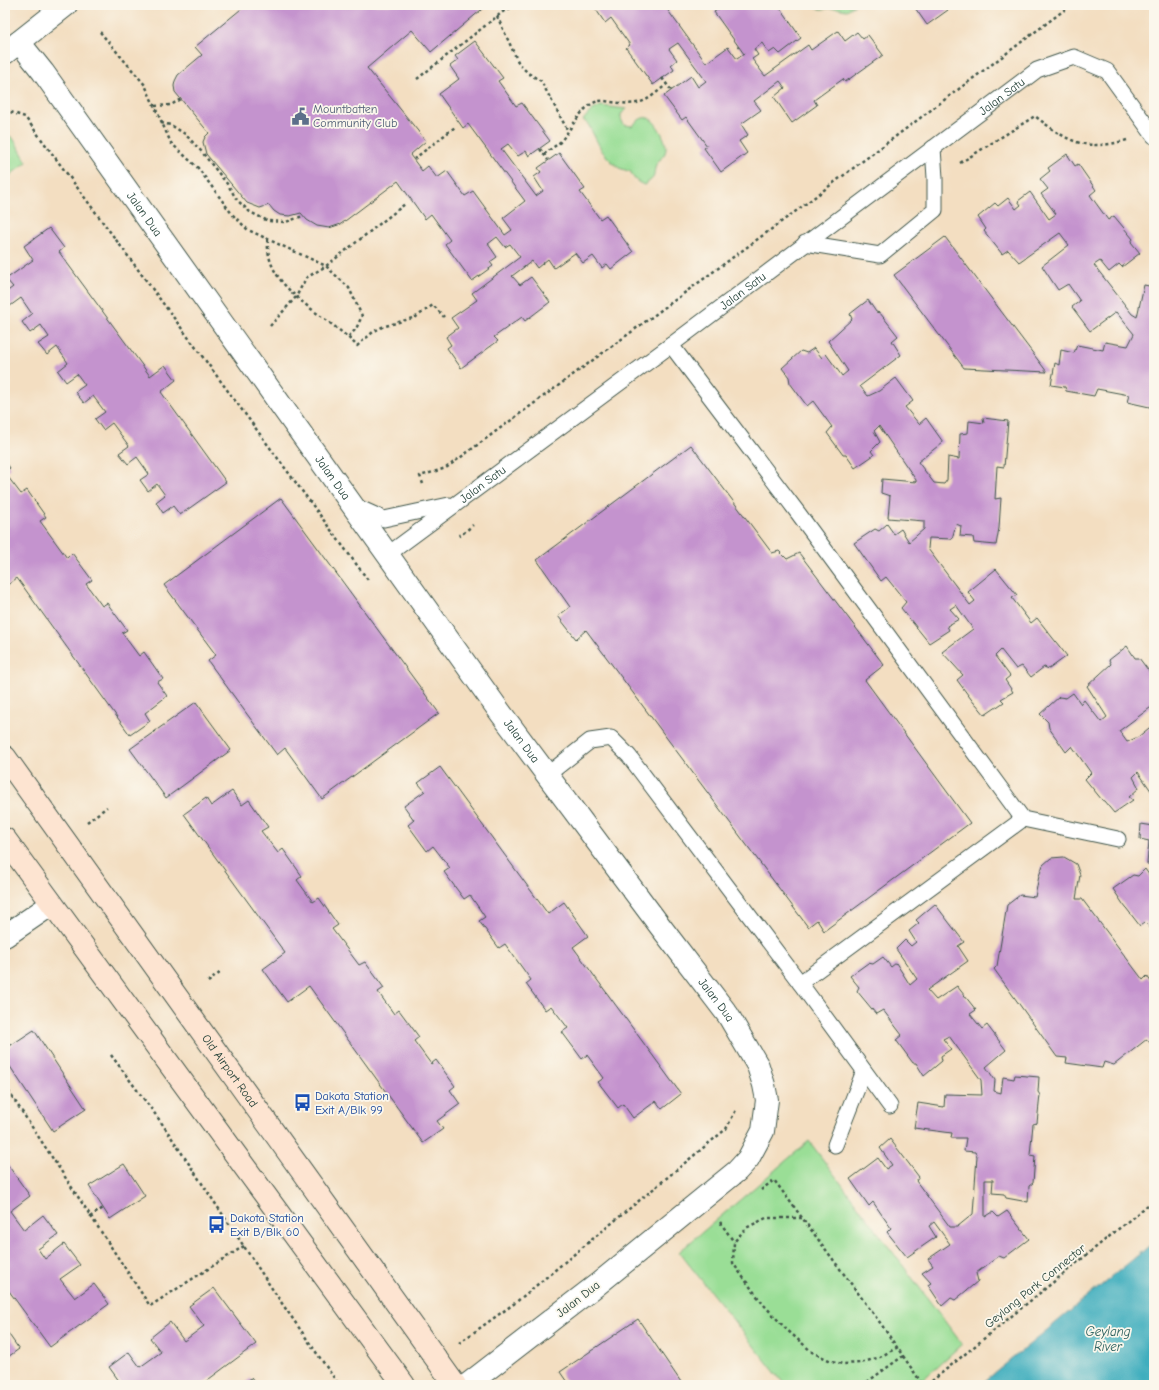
<svg xmlns="http://www.w3.org/2000/svg" width="1159" height="1390" font-family="'Comic Neue',sans-serif">
<style>
.green{fill:#9ade96;stroke:#5c8e65}
.water{fill:#40aebe;stroke:#307679}
.building{fill:#c493ce}
.lines{fill:none;stroke-linecap:round;stroke-linejoin:round}
.lane-casing{stroke:#3f5549;stroke-width:17}
.street-casing{stroke:#3f5549;stroke-width:24}
.secondary-casing{stroke:#3f5549;stroke-width:24}
.path{stroke:#3f5549;stroke-width:2.5;stroke-dasharray:3 3;stroke-linecap:butt}
.lane{stroke:#fff;stroke-width:15}
.street{stroke:#fff;stroke-width:22}
.secondary{stroke:#fde4d1;stroke-width:22}
.labels{text-anchor:middle;dominant-baseline:central;stroke-width:3.5;stroke-linejoin:round;paint-order:stroke}
.street-label{font-size:12px;fill:#1f3d34;stroke:#fbf7ec}
.service-label{font-size:12px;fill:#4e5e75;stroke:#fbf7ec;text-anchor:start}
.transit-label{font-size:12px;fill:#164399;stroke:#fbf7ec;text-anchor:start}
.water-label{font-size:13px;font-style:italic;fill:#295f5d;stroke:#fbf7ec}
</style>
<rect width="100%" height="100%" fill="#fbf7ec"/>
<filter id="ink" filterUnits="userSpaceOnUse"><feTurbulence type="fractalNoise" baseFrequency=".025" numOctaves="2"/><feDisplacementMap in="SourceGraphic" scale="8" xChannelSelector="R" yChannelSelector="G"/><feConvolveMatrix kernelMatrix="1 2 1 2 8 2 1 2 1" color-interpolation-filters="sRGB"/></filter>
<filter id="wash" filterUnits="userSpaceOnUse"><feTurbulence type="fractalNoise" baseFrequency=".012" numOctaves="4" result="noise"/><feDisplacementMap in="SourceGraphic" scale="16" xChannelSelector="R" yChannelSelector="G"/><feGaussianBlur stdDeviation="0.9" result="paint"/><feColorMatrix in="noise" values="0 0 0 0 0 0 0 0 0 0 0 0 0 0 0 0 0 1.4 0 .05"/><feComposite in="paint" operator="in"/></filter>
<g filter="url(#wash)">
<rect width="100%" height="100%" fill="#f3dec1"/>
<path class="green" d="M808,5H855L847,10L836,8L821,9Z
M601,106L627,109L621,114V119L624,125L632,126C636,122 642,116 648,118C656,120 667,141 666,149C665,157 659,159 656,165C652,177 658,176 644,185C637,182 633,179 631,172L619,168L611,161L602,151L588,124L583,120L591,111Z
M5,134L13,138L27,162L5,179Z
M809,1141L962,1344L917,1385H785L679,1252Z"/>
<path class="water" d="M1154,1242V1385H980Z"/>
<g id="blocks">
<path class="building" d="M246,5H487L431,52L412,30L367,68L426,141L410,155L422,171L428,166L437,178L447,171L465,196L473,191L505,235L512,230L503,218L525,201L468,124L463,128L439,94L459,79L450,66L458,60L455,56L475,41L503,78L498,81L516,106L522,103L550,141L529,156L526,151L518,156L508,144L501,149L536,196L543,191L534,177L541,172L538,168L559,153L585,189L580,192L600,219L606,215L633,252L611,269L607,264L602,268L593,256L583,263L575,253L554,268L548,259L537,268L532,261L512,276L520,285L531,277L550,302L525,321L522,317L494,337L498,341L461,368L447,348L451,345L446,337L458,328L451,318L477,300L472,293L520,257L510,244L505,247L497,237L488,244L497,257L490,262L493,266L472,281L445,244L450,240L431,214L425,219L398,181L341,224L329,228L317,226L307,220L301,213L290,216L280,215L274,211L269,205L260,208L247,203L206,154L203,142L205,137L209,133L175,92L174,86L175,81L178,75L202,55L195,47Z
M593,5H664L706,63L728,47L737,59L744,54L714,12L720,8L718,5H778L801,38L780,54L775,49L769,53L762,43L754,49L758,55L752,59L765,76L808,45L811,50L838,31L845,41L857,32L863,39L868,35L883,55L845,82L843,79L814,100L817,105L792,123L774,97L785,88L780,81L754,101L761,110L741,124L748,135L739,141L747,153L721,172L704,148L707,146L686,117L682,120L664,96L691,76L698,87L706,81L678,43L669,49L677,60L671,65L674,70L653,85L626,48L630,45L611,18L605,23Z
M913,5H945L948,10L927,25Z
M1067,154L1075,166L1078,164L1096,190L1090,195L1108,220L1114,216L1133,239L1131,242L1140,253L1122,267L1119,264L1109,272L1100,261L1094,265L1132,314L1137,317L1144,285L1154,287V408L1127,402L1129,395L1097,389L1094,396L1066,391L1065,387L1051,385L1055,363L1059,365L1061,350L1074,353L1077,345L1103,350L1105,342L1128,346L1134,334L1116,312L1090,331L1072,307L1080,301L1068,284L1058,290L1042,266L1069,245L1060,233L1019,262L1008,250L1002,254L984,231L986,229L978,217L995,203L998,206L1008,198L1016,209L1021,205L1018,201L1030,192L1049,219L1056,214L1041,194L1048,189L1040,179L1050,171L1048,168Z
M49,228L64,248L59,252L150,376L165,365L176,380L161,392L226,482L180,515L173,506L163,513L156,502L165,495L157,484L148,491L140,480L149,474L137,457L128,464L119,453L129,446L112,423L103,430L95,419L105,412L93,396L84,403L75,392L85,385L77,374L66,382L58,371L68,363L57,347L47,355L38,344L49,337L41,325L30,333L22,322L32,314L21,298L10,306L5,300V293L13,287L6,279L33,260L24,246Z
M945,237L1047,372L964,368L894,275Z
M868,300L876,312L880,313L898,336L892,341L901,355L860,386L868,396L879,391L896,378L913,401L905,407L919,424L926,418L943,442L918,462L934,483L944,484L947,480L948,457L959,459L960,434L968,433L969,421L984,423L983,418L1008,421L1004,467L997,466L995,499L1001,498L999,528L996,545L974,543L973,537L960,536L961,526L956,524L952,539L929,538L928,549L970,605L975,601L968,592L996,569L1017,595L1012,598L1031,623L1037,618L1067,656L1049,669L1044,667L1031,677L1022,666L1016,669L1001,650L995,656L1010,676L1005,680L1013,692L1001,699L1004,702L985,715L976,704L974,703L957,680L963,675L942,652L973,629L956,605L950,609L959,619L947,626L949,630L929,643L901,608L906,602L886,577L881,581L854,543L875,529L879,531L887,524L894,534L901,529L909,542L924,529V521L888,518L890,496L881,493L882,479L916,482V480L879,426L874,431L880,442L871,451L874,455L855,468L846,455H843L827,433L832,427L813,401L807,406L790,383L789,377L782,368L801,351L807,353L814,348L822,358L826,354L842,376L848,371L828,341L852,319L850,314Z
M691,445L772,553L779,551L787,559L799,553L884,665L865,680L970,823L824,931L817,920L808,927L586,630L576,639L558,616L570,607L537,560Z
M5,461L10,468L5,472Z
M5,473L21,494L27,490L46,517L40,521L67,558L72,553L92,580L86,584L102,606L107,603L127,630L122,633L139,656L144,652L163,679L157,682L167,696L145,713L150,721L130,735L17,578L5,587Z
M281,498L439,713L322,799L285,748L277,755L208,661L216,655L164,585Z
M1127,646L1135,658H1139L1154,678V683L1150,686L1154,692V705L1119,731L1127,742L1138,737L1154,724V795L1138,772L1133,777L1139,788L1129,797L1133,800L1114,813L1104,801L1102,800L1085,779L1091,773L1072,746L1066,752L1049,728L1048,722L1040,714L1059,697L1066,698L1073,693L1081,704L1084,700L1101,722L1107,717L1087,686L1111,664L1109,660Z
M196,702L231,750L166,798L130,749Z
M440,767L548,914L564,902L588,936L573,947L681,1094L662,1109L656,1101L633,1118L623,1104L618,1108L598,1082L604,1078L587,1055L582,1059L562,1032L568,1028L551,1006L545,1010L526,984L531,980L505,944L499,948L479,921L485,917L470,895L464,899L444,872L450,868L433,846L427,851L408,825L414,820L404,806L425,791L418,783Z
M232,791L242,805L249,800L268,827L261,831L278,853L283,849L302,876L297,880L313,902L319,898L338,925L332,929L359,965L365,962L384,988L378,992L394,1014L399,1010L419,1037L414,1041L431,1064L436,1060L455,1086L450,1090L460,1104L437,1121L443,1129L423,1143L309,986L287,1002L263,969L285,953L184,814L206,798L211,806Z
M1141,824L1154,826V864H1147L1149,841L1140,839Z
M1064,857L1076,864L1080,875L1076,899H1082L1143,980L1147,976L1154,986V1040L1150,1043L1147,1039L1114,1065L1104,1062L1102,1068L1066,1063L1067,1058L1057,1057L994,969L997,966L1007,905L1020,895L1035,897L1039,876L1043,865L1051,858Z
M1145,869L1152,879L1154,878V934L1145,922L1140,926L1123,904L1113,889L1133,875L1138,876Z
M935,904L964,942L958,946L968,961L927,990L936,1000L957,986L976,1010L970,1014L982,1029L987,1025L1006,1050L986,1067L995,1080L994,1091L1001,1093L1003,1077L1014,1079L1015,1075L1039,1077L1038,1092L1040,1095L1037,1123L1033,1124L1030,1155L1035,1156L1033,1183L1029,1186L1028,1202L1006,1198L1004,1194L992,1193L993,1180H985V1217L993,1212L998,1217L1007,1211L1029,1239L1004,1258L999,1256L976,1273L978,1281L955,1300L951,1298L942,1306L928,1285L931,1283L922,1273L933,1266L928,1259L950,1244L934,1222L929,1226L936,1237L907,1257L887,1232L891,1228L873,1202L869,1206L850,1179L878,1158L886,1169L892,1165L880,1148L890,1139L919,1177L916,1181L950,1227H957L973,1214L977,1156L975,1152L964,1151L966,1138H951L952,1133L914,1128L918,1103L944,1107L945,1094L982,1095L981,1080L949,1036L943,1039L951,1049L941,1056L942,1061L924,1076L916,1063H913L896,1040L902,1035L883,1010L876,1014L857,991L859,987L850,976L868,963L873,964L883,957L891,967L896,963L910,985L917,979L896,949L905,940L911,946L916,942L909,931L919,923L916,920Z
M34,1030L86,1109L53,1131L5,1059V1049Z
M5,1161L30,1196L10,1211L24,1230L43,1215L58,1235L38,1249L45,1259L64,1244L80,1265L60,1279L75,1298L94,1284L109,1304L50,1347L9,1291L5,1294Z
M124,1164L145,1196L110,1219L89,1186Z
M214,1288L256,1344L201,1385H122L109,1367L129,1352L140,1367L161,1352L150,1338L170,1322L184,1341L204,1326L189,1306Z
M638,1319L683,1385H569L560,1372Z
M5,1329L19,1349L5,1359Z
M251,1378L256,1385H242Z"/>
</g>
</g>
<g filter="url(#ink)">
<use href="#blocks" fill-opacity="0" stroke="#3f5549" stroke-width="1"/>
<g class="lines">
<defs>
<g id="lane">
<path d="M805,243L880,255L935,210V178L933,148"/>
<path d="M671,345L798,513L1023,819L1118,839"/>
<path d="M353,505L384,519L449,505"/>
<path id="s1" d="M387,555L671,345L1037,70L1074,57L1107,71L1154,136"/>
<path d="M547,775L590,741L611,738L629,756L800,983L890,1106"/>
<path d="M800,983L1023,819"/>
<path d="M835,1145L864,1071"/>
</g>
<g id="street">
<path id="s2" d="M19,42L43,72L500,712L660,926L728,1015L758,1066L764,1085L767,1100L763,1131L748,1159L737,1171L598,1284L467,1385"/>
<path d="M5,53L66,5"/>
<path d="M5,936L52,904"/>
</g>
<g id="secondary">
<path id="s3" d="M5,757L455,1385"/>
<path d="M5,839L404,1385"/>
</g>
</defs>
<use href="#lane" class="lane-casing"/>
<use href="#street" class="street-casing"/>
<use href="#secondary" class="secondary-casing"/>
<path class="path" d="M497,16L519,64L528,73L541,81L568,131
M100,32L145,85L171,143L198,168L232,214L248,230L326,266L349,288L362,316L356,329L348,337
M662,78L671,90
M417,79L504,11L517,5
M155,106L171,105L181,99
M5,110L25,117L368,580
M161,123L171,125L185,134L201,151L228,185L237,200L250,212L268,221L286,222L303,216
M540,149L548,160
M544,154C549,150 554,147 559,143C570,132 582,104 599,101C605,100 614,103 620,103C644,106 649,98 666,85
M414,159L455,127
M960,163L1035,116C1068,142 1085,152 1127,140
M268,240C264,290 327,314 357,346L373,332L382,327L416,317L433,305L444,317
M270,326L296,297L306,278L326,266L405,204
M423,484L420,476L446,468L792,214L1071,5
M459,534L460,536L473,525
M87,822L107,807
M208,982L221,972
M5,1039L10,1045
M111,1055L161,1122L281,1302L339,1385
M5,1086L150,1306L244,1246
M761,1190L774,1180L881,1324L903,1356L863,1385
M90,1217L103,1208
M802,1218H766L746,1228L734,1242L733,1263L745,1280L763,1304L786,1329L812,1352L829,1360L842,1364L861,1363L880,1357L898,1347
M720,1222L734,1242
M459,1343L515,1303L726,1129L736,1110
M903,1356L923,1385
M927,1385L1154,1200"/>
<use href="#lane" class="lane"/>
<use href="#street" class="street"/>
<use href="#secondary" class="secondary"/>
</g>
</g>
<defs>
<symbol id="civic-bare" viewBox="-9 -9 18 18"><path d="M-.6-6.5H3V-4.5H.6V-3L4-1V1h2V6H-6V1h2V-1L-.6-3ZM-1.2 2.5V6h2.4V2.5Z" fill="#5c6f8a" stroke="#fbf7ec" stroke-width="2.5" paint-order="stroke"/></symbol>
<symbol id="bus-bare" viewBox="-9 -9 18 18"><path d="M-5-6H5V4H4V6H2V4H-2V6H-4V4H-5ZM-3.5-4V0h7V-4ZM-3.5 1.2v1.5H-2V1.2ZM2 1.2v1.5H3.5V1.2Z" fill="#1a4fb4" stroke="#fbf7ec" stroke-width="2.5" paint-order="stroke"/></symbol>
</defs>
<g fill-rule="evenodd">
<use href="#civic-bare" x="288" y="104" width="25" height="25"/>
<use href="#bus-bare" x="290" y="1090" width="25" height="25"/>
<use href="#bus-bare" x="204" y="1212" width="25" height="25"/>
</g>
<g class="labels">
<g class="street-label">
<text stroke="none"><textPath href="#s1" startOffset="767">Jalan Satu</textPath></text>
<text stroke="none"><textPath href="#s2" startOffset="213">Jalan Dua</textPath></text>
<text stroke="none"><textPath href="#s1" startOffset="443">Jalan Satu</textPath></text>
<text stroke="none"><textPath href="#s2" startOffset="537">Jalan Dua</textPath></text>
<text stroke="none"><textPath href="#s1" startOffset="119">Jalan Satu</textPath></text>
<text stroke="none"><textPath href="#s2" startOffset="861">Jalan Dua</textPath></text>
<text stroke="none"><textPath href="#s2" startOffset="1185">Jalan Dua</textPath></text>
<text stroke="none"><textPath href="#s3" startOffset="386">Old Airport Road</textPath></text>
<text transform="translate(1035 1286) rotate(-39)">Geylang Park Connector</text>
<text transform="translate(578 1299) rotate(-38)">Jalan Dua</text>
</g>
<g class="service-label">
<text x="313" y="109">Mountbatten<tspan x="313" dy="14">Community Club</tspan></text>
</g>
<g class="transit-label">
<text x="315" y="1096">Dakota Station<tspan x="315" dy="14">Exit A/Blk 99</tspan></text>
<text x="230" y="1218">Dakota Station<tspan x="230" dy="14">Exit B/Blk 60</tspan></text>
</g>
<g class="water-label">
<text x="1108" y="1331">Geylang<tspan x="1108" dy="15">River</tspan></text>
</g>
</g>
<rect width="1159" height="1390" fill="none" stroke="#fbf7ec" stroke-width="20"/>
</svg>
